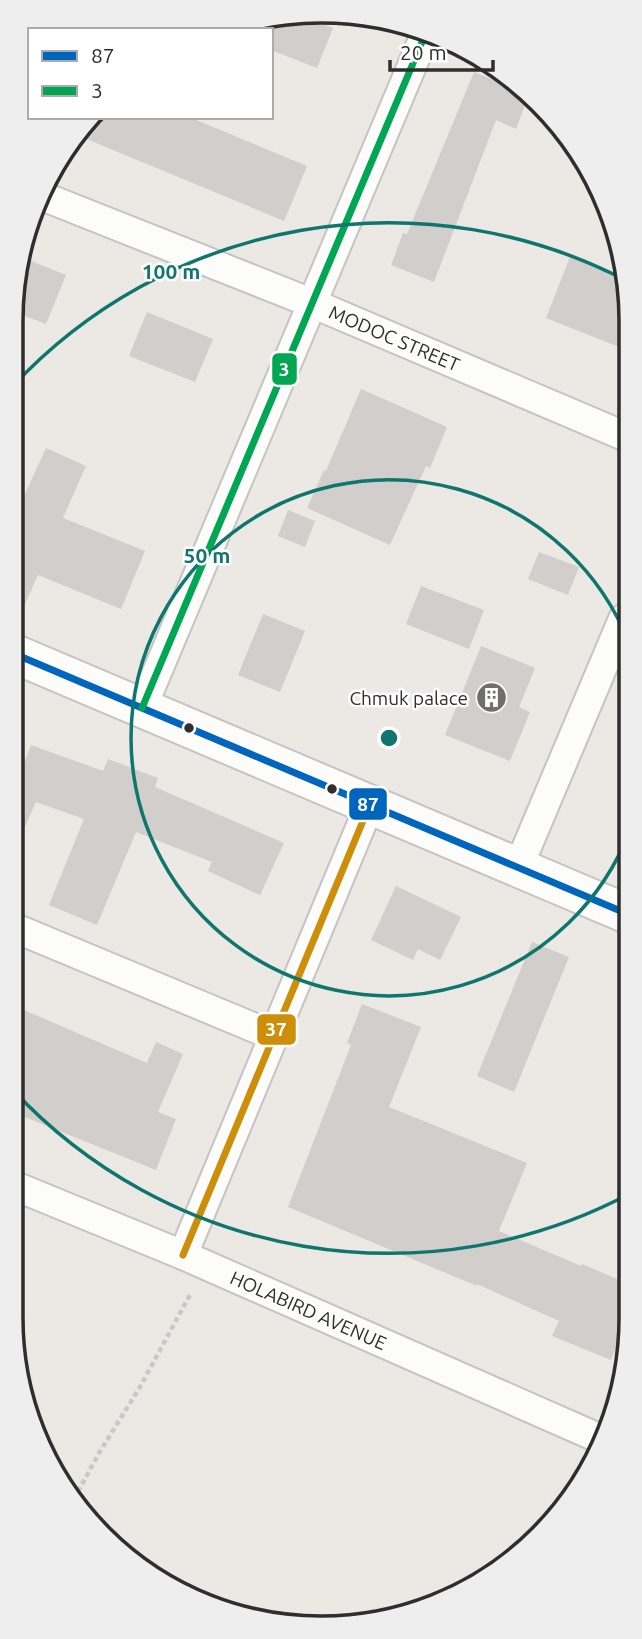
<svg xmlns="http://www.w3.org/2000/svg" width="642" height="1639" font-family="Ubuntu,sans-serif">
<style>
.building{fill:#d1cecb}
.lines{fill:none;stroke-linecap:round;stroke-linejoin:round}
.street-casing{stroke:#c5c4c5;stroke-width:32}
.secondary-casing{stroke:#c5c4c5;stroke-width:42}
.path{stroke:#c9c9c8;stroke-width:4.5;stroke-dasharray:5 3.5;stroke-linecap:butt}
.street{stroke:#fcfcfb;stroke-width:28}
.secondary{stroke:#fcfcfb;stroke-width:38}
.bus-1-casing{stroke:#fff;stroke-width:12}
.bus-2-casing{stroke:#fff;stroke-width:12}
.bus-3-casing{stroke:#fff;stroke-width:12}
.bus-1{stroke:#0065bd;stroke-width:7}
.bus-2{stroke:#00a651;stroke-width:7}
.bus-3{stroke:#cf8e09;stroke-width:7}
.ring{fill:none;stroke:#0f766e;stroke-width:3.5}
.bus-dot{fill:#2e2e2e;stroke:#fff;stroke-width:2.5}
.labels{text-anchor:middle;dominant-baseline:central;stroke-width:5;stroke-linejoin:round;paint-order:stroke}
.street-label{font-size:19px;fill:#2e2e2e;stroke:#fff}
.poi-label{font-size:19px;fill:#2e2e2e;stroke:#fff;text-anchor:end}
.rim{fill:none;stroke:#2e2e2e;stroke-width:3.5}
.centre{fill:#0f766e;stroke:#fff;stroke-width:3.5}
.ring-label{font-size:21px;text-anchor:middle;font-weight:bold;fill:#0f766e;stroke:#fff;stroke-width:5;stroke-linejoin:round;paint-order:stroke}
.line-badge{stroke:#fff;stroke-width:2.5}
.badge-label{font-size:19px;text-anchor:middle;font-weight:bold;fill:#fff}
</style>
<rect width="100%" height="100%" fill="#ece8e4"/>
<path class="building" d="M294,13L333,28L317,68L271,50V19Z
M474,72L529,94L516,129L496,120L434,282L391,265L403,233L407,234Z
M87,117H189L307,166L284,221L77,135Z
M21,257L66,275L46,324L12,311Z
M570,257L629,281V351L546,318Z
M147,312L213,339L195,382L129,356Z
M361,389L447,427L430,468L426,466L390,545L307,508L324,470L326,471Z
M46,448L86,466L63,518L145,551L121,609L38,575L13,631H10V527Z
M288,510L315,521L305,547L278,536Z
M539,552L579,567L568,595L528,579Z
M421,586L484,610L469,649L406,624Z
M263,614L305,631L280,692L238,675Z
M481,646L535,668L519,707L530,712L510,761L445,735Z
M31,745L103,771L108,759L158,778L155,787L284,843L260,895L208,871L212,862L136,832L97,925L49,905L84,819L36,802L14,851L10,849V799Z
M396,886L461,917L440,960L418,949L413,960L371,940Z
M532,942L569,957L514,1092L477,1076Z
M10,1004L147,1063L156,1042L183,1054L158,1112L176,1119L156,1170L10,1111Z
M362,1004L421,1027L389,1107L527,1163L499,1231L581,1266L582,1264L631,1285V1309L611,1360L552,1336L559,1321L477,1284V1286L288,1207L351,1045L347,1043Z"/>
<g class="lines">
<defs>
<g id="street">
<path id="s1" d="M42,196L314,304L629,438"/>
<path d="M142,708L427,30"/>
<path d="M518,868L623,619"/>
<path d="M10,926L274,1036"/>
<path id="s2" d="M10,1184L183,1255L603,1440"/>
<path d="M183,1255L370,804"/>
</g>
<path id="secondary" d="M10,652L630,915"/>
</defs>
<use href="#street" class="street-casing"/>
<use href="#secondary" class="secondary-casing"/>
<path class="path" d="M74,1499L99,1453L140,1387L191,1293"/>
<use href="#street" class="street"/>
<use href="#secondary" class="secondary"/>
<defs>
<path id="bus-1" d="M10,652L630,915"/>
<path id="bus-2" d="M142,708L427,30"/>
<path id="bus-3" d="M183,1255L370,804"/>
</defs>
<use href="#bus-1" class="bus-1-casing"/>
<use href="#bus-2" class="bus-2-casing"/>
<use href="#bus-3" class="bus-3-casing"/>
<use href="#bus-1" class="bus-1"/>
<use href="#bus-2" class="bus-2"/>
<use href="#bus-3" class="bus-3"/>
</g>
<g class="ring">
<path d="M630 830A258 258 0 1 1 629 643"/>
<path d="M631 1193A515 515 0 0 1 12 1089M12 387A515 515 0 0 1 627 281"/>
</g>
<defs>
<symbol id="building-disc" viewBox="-11 -11 22 22"><circle r="9.5" fill="#706f6e" stroke="#fff"/><path d="M-4-6H4V6H1V3H-1V6H-4ZM-2.5-4.3h1.7v1.8h-1.7ZM.8-4.3h1.7v1.8H.8ZM-2.5-1h1.7V.8h-1.7ZM.8-1h1.7V.8H.8Z" fill="#fff"/></symbol>
</defs>
<g fill-rule="evenodd">
<use href="#building-disc" x="474" y="680" width="35" height="35"/>
</g>
<g class="bus-dot">
<circle cx="189" cy="728" r="6"/>
<circle cx="332" cy="789" r="6"/>
</g>
<g class="labels">
<g class="street-label">
<text stroke="none"><textPath href="#s1" startOffset="380">MODOC STREET</textPath></text>
<text stroke="none"><textPath href="#s2" startOffset="324">HOLABIRD AVENUE</textPath></text>
</g>
<g class="poi-label">
<text x="468" y="698">Chmuk palace</text>
</g>
</g>
<path d="M0 0H642V1639H0ZM321 23H321A298 298 0 0 1 619 321V1318A298 298 0 0 1 321 1616H321A298 298 0 0 1 23 1318V321A298 298 0 0 1 321 23Z" fill="#eee" fill-rule="evenodd"/>
<path class="rim" d="M321 23H321A298 298 0 0 1 619 321V1318A298 298 0 0 1 321 1616H321A298 298 0 0 1 23 1318V321A298 298 0 0 1 321 23Z"/>
<circle cx="389" cy="738" r="10" class="centre"/>
<g class="ring-label">
<text x="171" y="279">100 m</text>
<text x="207" y="563">50 m</text>
</g>
<g class="line-badge">
<rect x="271" y="352" width="27" height="34" rx="7" fill="#00a651"/>
<rect x="348" y="787" width="40" height="34" rx="7" fill="#0065bd"/>
<rect x="256" y="1013" width="41" height="33" rx="7" fill="#cf8e09"/>
</g>
<g class="badge-label">
<text x="284" y="376">3</text>
<text x="368" y="811">87</text>
<text x="276" y="1036">37</text>
</g>
<rect x="28" y="28" width="245" height="91" fill="#ffffff" stroke="#ababab" stroke-width="2"/>
<rect x="42" y="51" width="35" height="10" fill="#0065bd" stroke="#ababab" stroke-width="2"/>
<text x="91" y="63" font-size="21" fill="#2e2e2e">87</text>
<rect x="42" y="86" width="35" height="10" fill="#00a651" stroke="#ababab" stroke-width="2"/>
<text x="91" y="98" font-size="21" fill="#2e2e2e">3</text>
<path d="M390 60v10h103v-10" fill="none" stroke="#2e2e2e" stroke-width="3.5"/>
<text x="400" y="60" font-size="21" fill="#2e2e2e" stroke="#ffffff" stroke-width="5" paint-order="stroke">20 m</text>
</svg>
